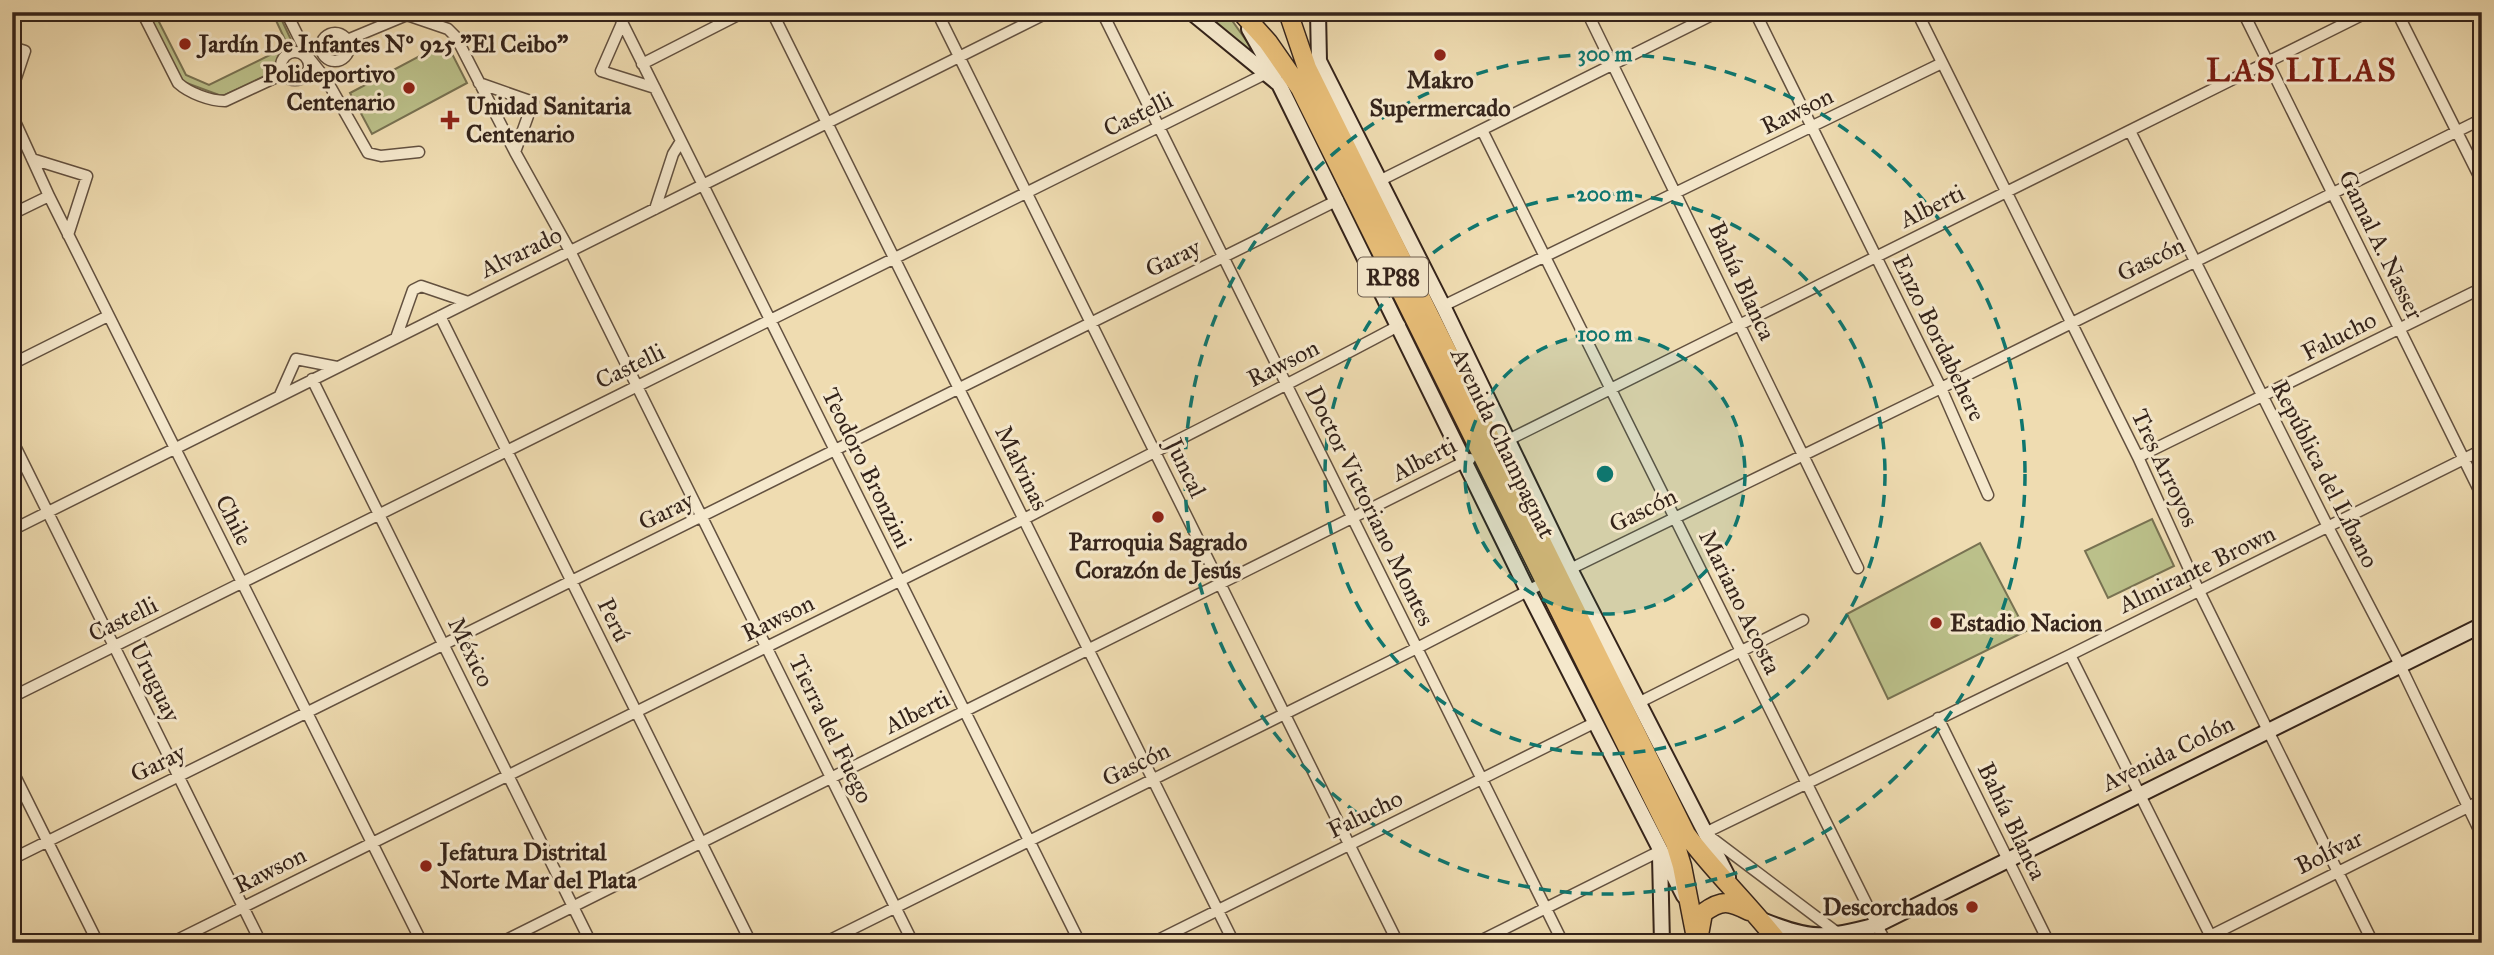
<svg xmlns="http://www.w3.org/2000/svg" width="2494" height="955" font-family="'IM FELL Great Primer',serif">
<style>
.green{fill:#bbc08a;stroke:#787252;stroke-width:2}
.lines{fill:none;stroke-linecap:round;stroke-linejoin:round}
.street-casing{stroke:#635140;stroke-width:13}
.secondary-casing{stroke:#34231a;stroke-width:18}
.highway-casing{stroke:#34231a;stroke-width:21}
.street{stroke:#f5e8cc;stroke-width:10}
.secondary{stroke:#f5e8cc;stroke-width:14}
.highway{stroke:#e8be78;stroke-width:18}
.ring{fill:none;stroke:#0f766e;stroke-width:3.5;stroke-dasharray:12 9}
.poi-dot{fill:#8f2418;stroke:#f5e8cc;stroke-width:2.5}
.labels{text-anchor:middle;dominant-baseline:central;stroke-width:6;stroke-linejoin:round;paint-order:stroke}
.shield{fill:#f5e8cc;stroke:#6e5e4f;stroke-width:2}
.shield-label{font-size:23px;font-weight:bold;fill:#34231a}
.poi-label{font-size:24px;font-weight:bold;fill:#34231a;stroke:#f5e8cc;text-anchor:start}
.street-label{font-size:24px;fill:#34231a;stroke:#f5e8cc}
.district-label{font-size:32px;font-weight:bold;letter-spacing:2px;fill:#7a1f14;stroke:#f5e8cc}
.centre{fill:#0f766e;stroke:#f5e8cc;stroke-width:3.5}
.ring-label{font-size:21px;text-anchor:middle;font-weight:bold;fill:#0f766e;stroke:#f5e8cc;stroke-width:6;stroke-linejoin:round;paint-order:stroke}
</style>
<rect width="100%" height="100%" fill="#efdcb1"/>
<filter id="stains"><feTurbulence type="fractalNoise" baseFrequency=".00286" numOctaves="4"/><feColorMatrix values="0 0 0 0 .2 0 0 0 0 .09 0 0 0 0 .02 0 0 0 .5 -.17"/></filter>
<radialGradient id="worn" r=".72"><stop offset=".6" stop-color="#630" stop-opacity="0"/><stop offset="1" stop-color="#630" stop-opacity=".3"/></radialGradient>
<path class="green" d="M147,12H154L186,75L209,85L288,46L272,12H278L293,44L281,55L273,72L225,95H219L181,81Z
M1199,12H1226L1260,60Z
M446,42L467,83L372,134L350,93Z
M2152,519L2174,566L2108,598L2085,551Z
M1980,543L2026,631L1888,699L1847,614Z"/>
<g class="lines">
<defs>
<path id="street" d="M142,12L178,83C189,93 210,101 225,101L283,74
M286,12L309,58L326,79L368,153L381,156L419,152
M617,12L1080,943
M772,12L1234,943
M937,12L1398,943
M1102,12L1563,943
M1587,12L1858,568
M1755,12L1941,388L1988,495
M1917,12L2138,457L2199,591L2373,943
M2243,12L2482,496
M2397,12L2482,182
M622,23L601,71L655,88
M321 47a14 14 0 1 1 28 0a14 14 0 1 1-28 0Z
M347,40L407,15L448,29L456,37L515,152L570,251L913,943
M12,47L25,51L12,90
M281 66a14 14 0 1 1 28 0a14 14 0 1 1-28 0Z
M642,64L744,12
M479,83L533,102L515,152
M12,115L49,196L422,943
M1482,130L1886,943
M2130,131L2328,527L2400,665L2482,836
M32,159L87,176L68,235
M1379,181L1718,12
M655,209L673,154L681,141
M12,214L49,196
M1443,306L1942,63
M440,316L751,943
M396,338L413,290L421,286L468,302
M12,364L108,316
M312,379L591,943
M280,395L296,359L337,367
M12,440L261,943
M1502,443L2368,12
M2138,457L2482,288
M12,530L1049,12
M1566,571L1941,388L2482,119
M2070,655L2214,943
M12,697L1267,73
M1638,703L1803,620
M1938,718L2049,943
M12,770L98,943
M12,859L1338,200
M1839,934L1705,833L2070,655L2482,450
M171,943L1024,519C1149,454 1275,392 1400,325
M500,943L1470,459
M824,943L1417,648L1549,580
M1152,943L1596,722
M1476,943L1660,851
M2196,943L2482,800"/>
<path id="secondary" d="M1191,12L1279,84L1528,591L1684,896
M1318,12L1319,61L1443,306L1570,569L1728,877
M1249,29L1275,75
M1660,856L1662,943
M1762,920C1812,940 1824,939 1877,925L2482,625"/>
<path id="highway" d="M1241,12L1268,42L1300,88L1675,843L1682,866L1697,943
M1288,12L1307,68L1686,834C1714,872 1750,905 1779,943
M1699,935L1703,913C1722,899 1729,901 1749,911"/>
</defs>
<use href="#street" class="street-casing"/>
<use href="#secondary" class="secondary-casing"/>
<use href="#highway" class="highway-casing"/>
<use href="#street" class="street"/>
<use href="#secondary" class="secondary"/>
<use href="#highway" class="highway"/>
</g>
<circle cx="1605" cy="474" r="140" fill="#0f766e" fill-opacity=".12"/>
<g class="ring">
<circle cx="1605" cy="474" r="140"/>
<circle cx="1605" cy="474" r="280"/>
<circle cx="1605" cy="474" r="420"/>
</g>
<g class="poi-dot">
<circle cx="185" cy="44" r="7"/>
<circle cx="1440" cy="55" r="7"/>
<circle cx="409" cy="88" r="7"/>
<path d="M446.5 109.5h7v7h7v7h-7v7h-7v-7h-7v-7h7z"/>
<circle cx="1158" cy="517" r="7"/>
<circle cx="1936" cy="623" r="7"/>
<circle cx="426" cy="866" r="7"/>
<circle cx="1972" cy="907" r="7"/>
</g>
<g class="labels">
<rect class="shield" x="1358" y="257.5" width="70" height="39" rx="5"/>
<g class="shield-label">
<text x="1393" y="277">RP88</text>
</g>
<g class="poi-label">
<text x="199" y="44">Jardín De Infantes Nº 925 "El Ceibo"</text>
<text x="395" y="74" text-anchor="end">Polideportivo<tspan x="395" dy="28">Centenario</tspan></text>
<text x="1440" y="80" text-anchor="middle">Makro<tspan x="1440" dy="28">Supermercado</tspan></text>
<text x="466" y="106">Unidad Sanitaria<tspan x="466" dy="28">Centenario</tspan></text>
<text x="1158" y="542" text-anchor="middle">Parroquia Sagrado<tspan x="1158" dy="28">Corazón de Jesús</tspan></text>
<text x="1950" y="623">Estadio Nacion</text>
<text x="440" y="852">Jefatura Distrital<tspan x="440" dy="28">Norte Mar del Plata</tspan></text>
<text x="1958" y="907" text-anchor="end">Descorchados</text>
</g>
<g class="street-label">
<text transform="translate(1797 111) rotate(-26)">Rawson</text>
<text transform="translate(1138 114) rotate(-26)">Castelli</text>
<text transform="translate(1932 206) rotate(-26)">Alberti</text>
<text transform="translate(2381 245) rotate(64)">Gamal A. Nasser</text>
<text transform="translate(521 252) rotate(-26)">Alvarado</text>
<text transform="translate(1173 258) rotate(-26)">Garay</text>
<text transform="translate(2151 259) rotate(-26)">Gascón</text>
<text transform="translate(1742 281) rotate(65)">Bahía Blanca</text>
<text transform="translate(2339 336) rotate(-27)">Falucho</text>
<text transform="translate(1939 338) rotate(64)">Enzo Bordabehere</text>
<text transform="translate(1283 363) rotate(-27)">Rawson</text>
<text transform="translate(630 366) rotate(-26)">Castelli</text>
<text transform="translate(1503 443) rotate(64)">Avenida Champagnat</text>
<text transform="translate(1424 459) rotate(-27)">Alberti</text>
<text transform="translate(867 468) rotate(64)">Teodoro Bronzini</text>
<text transform="translate(1022 468) rotate(64)">Malvinas</text>
<text transform="translate(1186 468) rotate(64)">Juncal</text>
<text transform="translate(2165 468) rotate(65)">Tres Arroyos</text>
<text transform="translate(2325 474) rotate(63)">República del Líbano</text>
<text transform="translate(1370 506) rotate(64)">Doctor Victoriano Montes</text>
<text transform="translate(1643 510) rotate(-26)">Gascón</text>
<text transform="translate(666 511) rotate(-26)">Garay</text>
<text transform="translate(234 520) rotate(63)">Chile</text>
<text transform="translate(2197 569) rotate(-26)">Almirante Brown</text>
<text transform="translate(1740 602) rotate(64)">Mariano Acosta</text>
<text transform="translate(778 618) rotate(-26)">Rawson</text>
<text transform="translate(123 619) rotate(-26)">Castelli</text>
<text transform="translate(614 620) rotate(64)">Perú</text>
<text transform="translate(471 652) rotate(64)">México</text>
<text transform="translate(155 682) rotate(64)">Uruguay</text>
<text transform="translate(917 712) rotate(-26)">Alberti</text>
<text transform="translate(831 729) rotate(64)">Tierra del Fuego</text>
<text transform="translate(2168 753) rotate(-26)">Avenida Colón</text>
<text transform="translate(158 763) rotate(-26)">Garay</text>
<text transform="translate(1136 764) rotate(-26)">Gascón</text>
<text transform="translate(1365 814) rotate(-26)">Falucho</text>
<text transform="translate(2012 821) rotate(64)">Bahía Blanca</text>
<text transform="translate(2329 852) rotate(-26)">Bolívar</text>
<text transform="translate(270 870) rotate(-26)">Rawson</text>
</g>
<g class="district-label">
<text x="2302" y="70">LAS LILAS</text>
</g>
</g>
<circle cx="1605" cy="474" r="10" class="centre"/>
<g class="ring-label">
<text x="1605" y="61">300 m</text>
<text x="1605" y="201">200 m</text>
<text x="1605" y="341">100 m</text>
</g>
<rect width="2494" height="955" fill="none" stroke="#efdcb1" stroke-width="42"/>
<rect x="14" y="14" width="2466" height="927" fill="none" stroke="#34231a" stroke-width="3.5"/>
<rect x="21" y="21" width="2452" height="913" fill="none" stroke="#34231a" stroke-width="2"/>
<rect width="100%" height="100%" filter="url(#stains)"/>
<rect width="100%" height="100%" fill="url(#worn)"/>
</svg>
